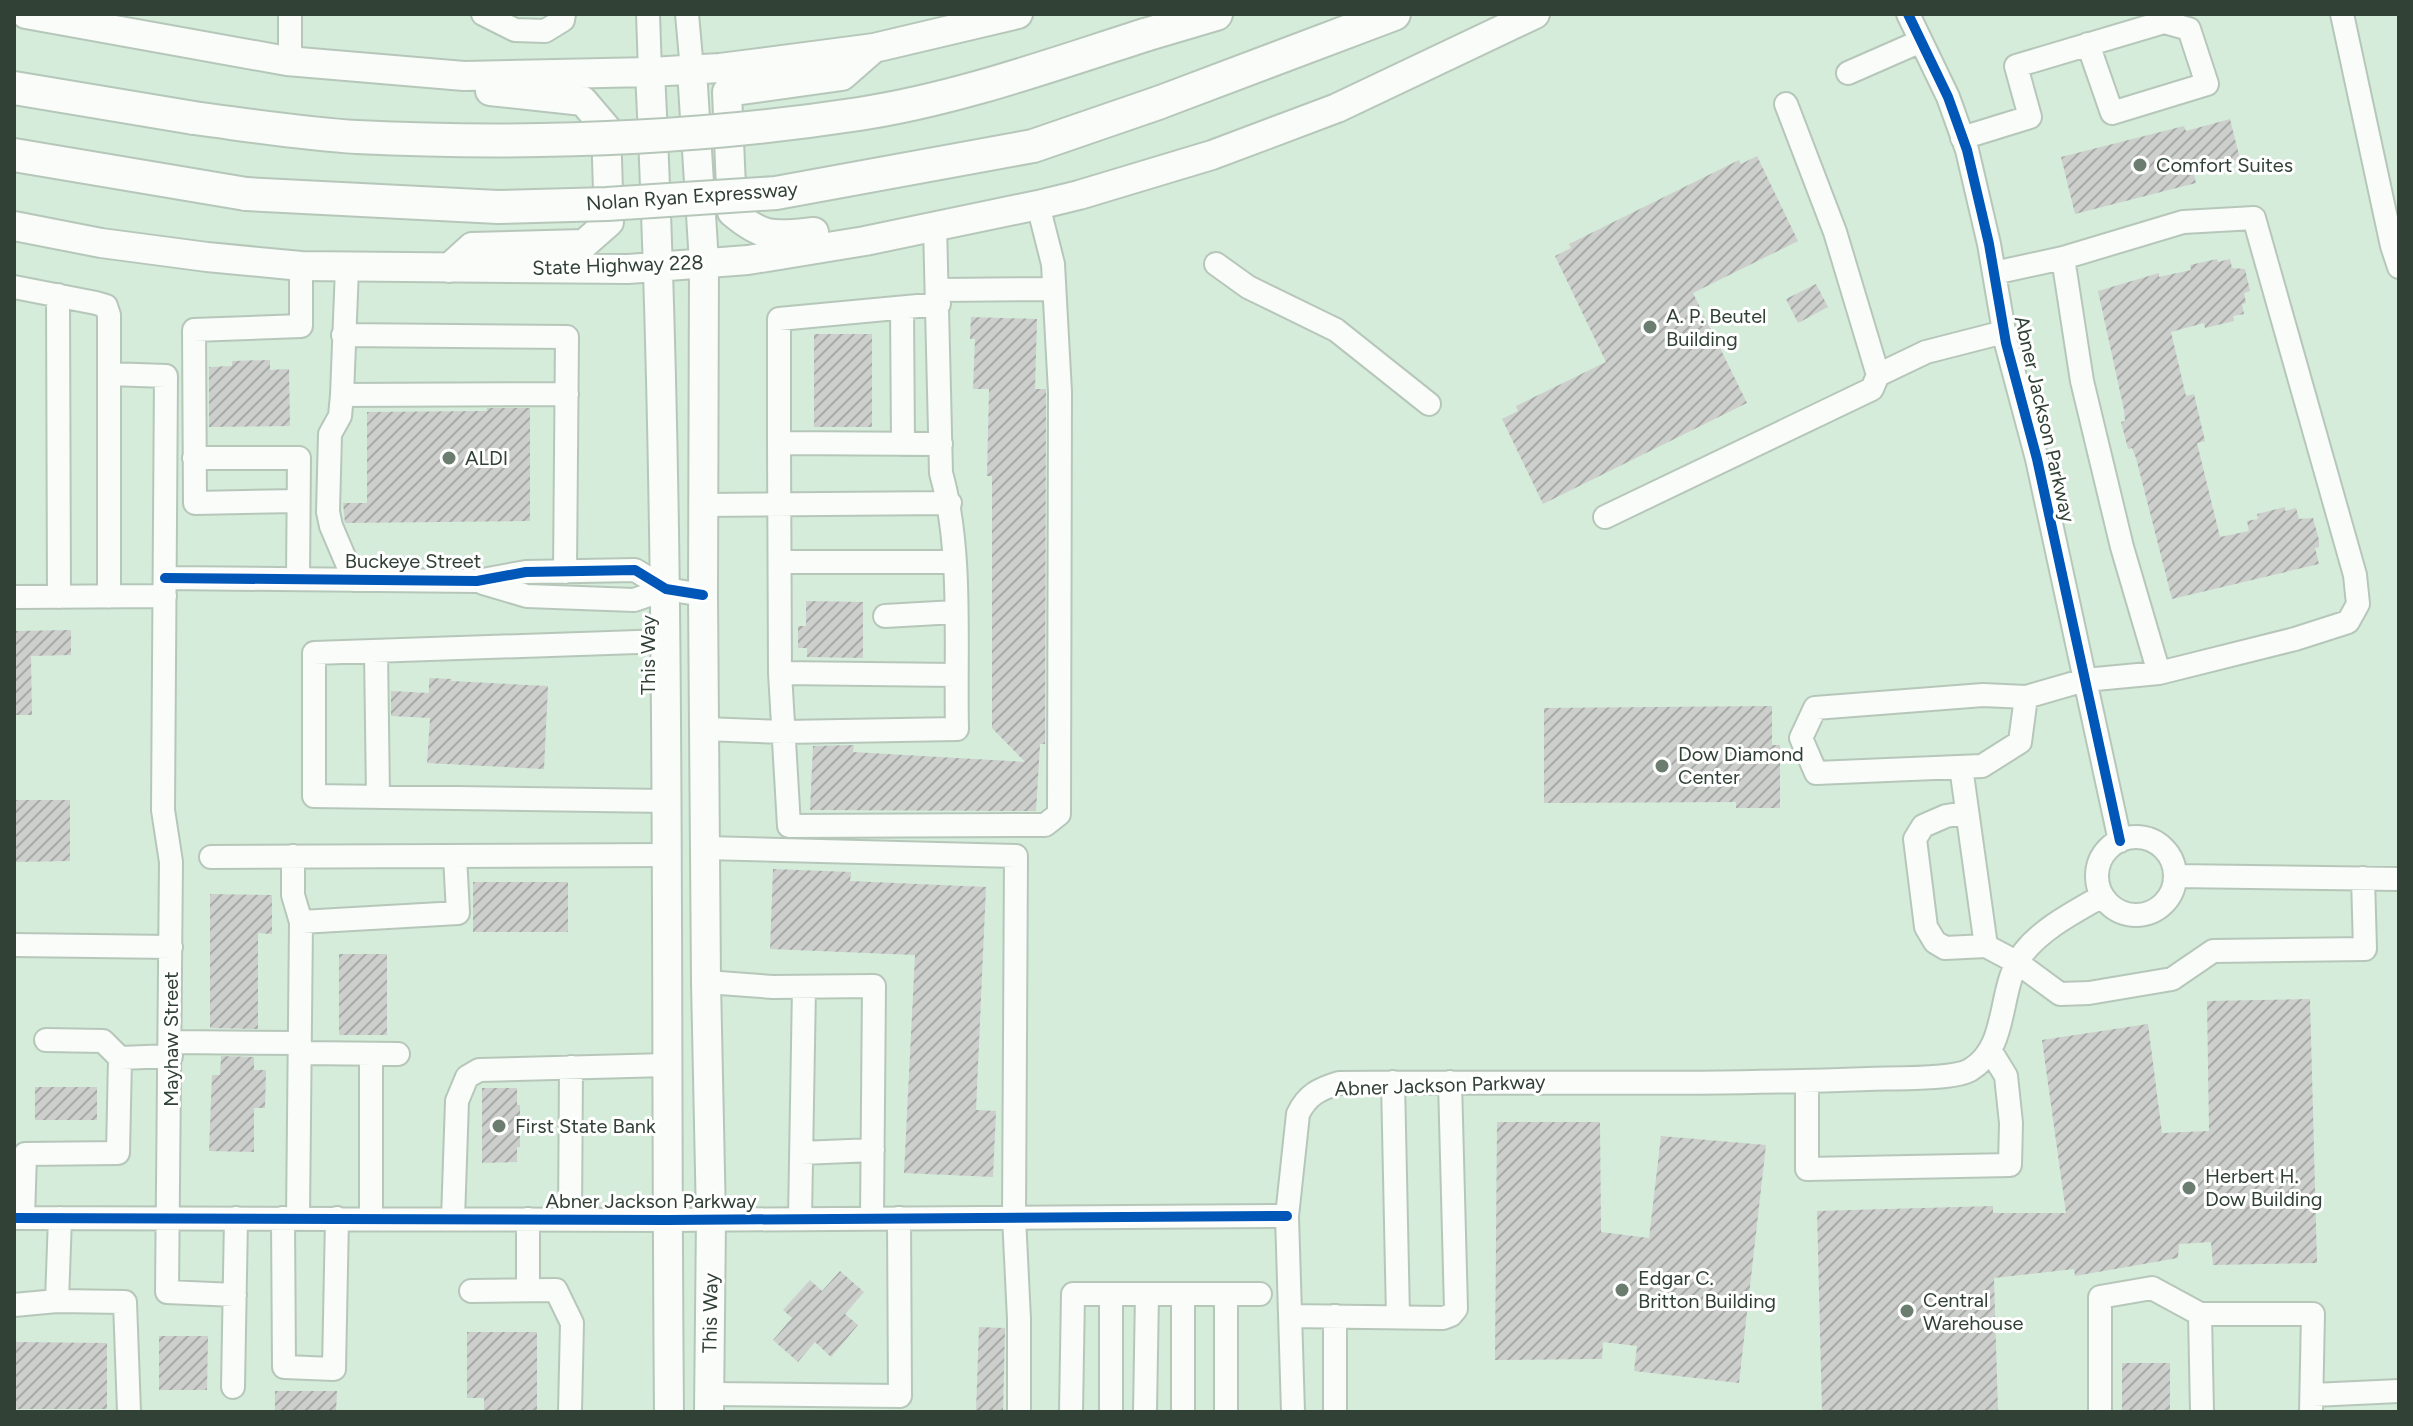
<svg xmlns="http://www.w3.org/2000/svg" width="2413" height="1426" font-family="Figtree,sans-serif">
<style>
.building{fill:url(#building-hatch)}
.lines{fill:none;stroke-linecap:round;stroke-linejoin:round}
.minor-casing{stroke:#b6c7ba;stroke-width:26}
.major-casing{stroke:#b6c7ba;stroke-width:32}
.highway-casing{stroke:#b6c7ba;stroke-width:36}
.minor{stroke:#f9fcf9;stroke-width:22}
.major{stroke:#f9fcf9;stroke-width:28}
.highway{stroke:#f9fcf9;stroke-width:32}
.highway-bridge-casing{stroke:#b6c7ba;stroke-width:36;stroke-linecap:butt}
.highway-bridge{stroke:#f9fcf9;stroke-width:32}
.cycleway-casing{stroke:#fff;stroke-width:15}
.cycleway{stroke:#0057b8;stroke-width:10}
.poi-dot{fill:#6a7d6f;stroke:#fff;stroke-width:3}
.labels{text-anchor:middle;dominant-baseline:central;stroke-width:6;stroke-linejoin:round;paint-order:stroke}
.poi-label{font-size:20px;fill:#314135;stroke:#fff;text-anchor:start}
.street-label{font-size:20px;fill:#314135;stroke:#fff}
</style>
<defs>
<pattern id="building-hatch" width="6" height="6" patternUnits="userSpaceOnUse" patternTransform="scale(2)"><rect width="6" height="6" fill="#cdcfcd"/><path d="M-1 1l2-2M0 6l6-6M5 7l2-2" fill="none" stroke="#a7aaa7"/></pattern>
</defs>
<rect width="100%" height="100%" fill="#d5ecda"/>
<path class="building" d="M2230,119L2240,159L2193,171L2196,183L2075,214L2061,157L2184,126L2186,131Z
M1757,156L1798,241L1693,293L1747,403L1543,504L1502,419L1518,411L1516,406L1606,362L1555,256L1571,248L1569,244L1739,160L1741,164Z
M2217,259L2218,262L2230,259L2232,268L2245,269L2250,291L2244,293L2246,303L2242,304L2244,314L2233,316L2234,321L2205,328L2204,323L2171,332L2186,396L2194,394L2205,441L2197,443L2220,537L2249,531L2247,521L2258,519L2257,514L2285,507V511L2296,508L2299,519L2313,518L2319,540V547L2315,548L2319,564L2172,599L2136,458L2132,448L2128,449L2121,422L2125,421L2124,410L2098,291L2159,273V277L2191,270L2190,265Z
M1816,284L1828,307L1798,323L1786,299Z
M971,317L1037,319L1035,389H1046V392L1045,744H1040L1036,811L810,810L813,746L854,745L853,752L1025,762L992,728V476H987L989,389H973L975,339H970Z
M814,334H872V427H814Z
M270,360V370L289,369L290,426L209,427V367L232,366V361Z
M487,408H530V521L345,523L343,503H367V412L487,411Z
M806,601L863,602V658L807,657V648H798V626H806Z
M71,630V655L31,656L32,715H14V631Z
M429,678L452,679L451,681L548,686L544,769L427,763L430,718L391,716V691L429,693Z
M1772,706V745H1780V808H1736V802L1544,803V708Z
M14,800H70V861L14,862Z
M773,869L851,872L850,881L986,887L976,1110L996,1111L993,1177L904,1173L915,955L770,949Z
M473,882H568V932H473Z
M210,894L272,895V934L258,933V1029L210,1028Z
M339,954H387V1035H339Z
M2310,999L2317,1263L2213,1265L2211,1242L2179,1244L2178,1258L2075,1276L2074,1269L1994,1278L1998,1412H1822L1817,1211L1993,1206V1213H2066L2042,1040L2148,1024L2162,1133L2209,1131L2207,1001Z
M221,1056L254,1057V1070H266L265,1108H254V1152L209,1151L212,1075H220Z
M35,1087H97V1120H35Z
M482,1088H517V1105H520V1147H517V1162L482,1163Z
M1497,1122H1600L1601,1232L1649,1238L1661,1136L1766,1145L1739,1383L1634,1371L1637,1346L1603,1342L1602,1359L1495,1360Z
M840,1271L864,1292L845,1314L858,1325L831,1357L815,1342L798,1362L773,1340L792,1318L783,1310L810,1280L822,1291Z
M979,1327L1005,1328L1003,1412H976Z
M467,1332H537V1412H484V1398H467Z
M159,1336H208L207,1390H159Z
M14,1342L107,1343V1409H14Z
M2122,1363H2170V1412H2122Z
M275,1391H337L336,1412H275Z"/>
<g class="lines">
<defs>
<path id="minor" d="M483,14L515,30L545,31L563,20L564,14
M648,14L650,72
M687,14L692,70
M1908,14L1948,97L1967,150L1989,244L2006,343L2037,459L2120,841
M2342,14L2392,246L2399,267
M290,61V14
M1848,73L1921,41
M1962,138L2030,117L2016,66L2164,22L2189,29L2207,84L2112,113L2088,44
M2063,258L2183,222L2254,218L2355,575L2358,604L2348,622L2295,639L2159,673
M1216,264L1248,287L1336,330L1429,404
M347,268L342,395L340,416L330,434L328,512L331,526L354,580
M1994,273L2063,258L2082,381L2122,547L2159,673L2085,680L2026,697L1983,695L1815,708L1801,738L1816,773L1982,766L2020,742L2026,697
M14,287L96,303L106,306L109,315V597
M939,290L1054,289
M58,295L59,597
M902,308L903,444
M343,335L567,337L565,572
M109,374L166,376L163,810L171,862L167,1292L235,1295
M1878,375L1926,352L2004,332
M342,395L567,394
M779,443V319L939,304
M941,444L779,443L780,673L789,826L1045,825L1059,814L1060,392L1053,264L1038,205
M194,458H299L298,579
M298,501L195,503L194,330L301,326V266
M703,505L950,503
M1605,517L1872,389L1878,375L1835,232L1786,104
M780,562H954
M165,578L477,581L526,572L635,570L666,589L703,595
M483,583L527,596L634,600L666,589
M14,597L165,596
M885,616L955,612
M666,641L314,653V796L666,801
M376,651L378,797
M780,673L956,675
M704,729L784,732L957,729C955,647 963,550 941,473L935,225
M1961,767L1986,946L2018,963L2060,994L2089,993L2172,979L2213,951L2365,949L2363,878
M1965,813L1946,816L1923,826L1915,839L1926,927L1935,942L1945,948L1986,946
M2097 876a39 39 0 1 1 78 0a39 39 0 1 1-78 0Z
M705,848L1016,856L1014,1217L1019,1319V1412
M293,856V895L301,922L298,1218
M211,857L666,855
M2175,876L2399,879
M301,922L458,913L455,856
M14,945L171,947
M706,982L773,987L874,986L872,1218
M171,1042L300,1043
M300,1053L398,1054
M120,1058L171,1056
M1807,1081V1169L2010,1165L2011,1123L2006,1076L1990,1050
M1393,1082L1398,1317
M801,1153L873,1150
M14,1218L667,1220L1287,1216
M23,1218L25,1154L118,1153L120,1058L103,1041L46,1040
M283,1218L284,1367L334,1369L337,1218
M371,1218V1054
M453,1219L457,1101L467,1077L479,1070L667,1065
M528,1219V1290
M570,1219L571,1067
M800,1219L804,987
M471,1291L556,1290L572,1323L570,1412
M57,1301L60,1218
M14,1305L57,1301L125,1302L129,1412
M2200,1314L2202,1412
M1290,1316L1443,1318L1451,1315L1456,1309L1450,1082
M1335,1316V1412
M233,1387L236,1218
M709,1394L900,1396L899,1218
M2313,1395L2399,1391
M1071,1412L1073,1294H1260
M1111,1412V1294
M1145,1412L1147,1294
M1183,1412V1294
M1226,1412V1294
M1293,1412L1287,1216L1298,1114C1307,1095 1319,1089 1339,1083C1515,1081 1692,1086 1868,1079C1890,1078 1953,1080 1970,1070C2011,1046 1996,987 2024,952C2044,927 2075,912 2102,896
M2100,1412V1297L2152,1288L2200,1314H2313L2311,1412"/>
<path id="major" d="M26,14L287,61L464,76L650,72L720,68L874,48L1018,14
M692,70L704,263L703,595L706,982L711,1219L709,1412
M650,72C672,518 665,965 669,1412
M14,226L101,243L207,257L301,266L628,269L748,260L865,241L1038,205L1079,195L1212,155L1337,108L1535,14
M814,232C774,236 764,239 732,212L727,92L842,76L874,48
M449,268L472,247L584,244L609,222L606,128L583,101L490,91"/>
<path id="highway" d="M1145,35L1216,14
M14,88L194,118
M1158,103L1394,14
M14,155L246,194"/>
</defs>
<use href="#minor" class="minor-casing"/>
<use href="#major" class="major-casing"/>
<use href="#highway" class="highway-casing"/>
<use href="#minor" class="minor"/>
<use href="#major" class="major"/>
<use href="#highway" class="highway"/>
<defs>
<path id="highway-bridge" d="M194,118C248,125 303,134 357,137C522,145 695,139 859,114C957,99 1051,65 1145,35
M246,194L498,207L607,204L776,193L1033,146L1158,103"/>
</defs>
<use href="#highway-bridge" class="highway-bridge-casing"/>
<use href="#highway-bridge" class="highway-bridge"/>
<defs>
<path id="cycleway" d="M1908,14L1948,97L1967,150L1989,244L2006,343L2037,459L2120,841
M165,578L477,581L526,572L635,570L666,589L703,595
M14,1218L667,1220L1287,1216"/>
</defs>
<use href="#cycleway" class="cycleway-casing"/>
<use href="#cycleway" class="cycleway"/>
</g>
<g class="poi-dot">
<circle cx="2140" cy="165" r="8"/>
<circle cx="1650" cy="327" r="8"/>
<circle cx="449" cy="458" r="8"/>
<circle cx="1662" cy="766" r="8"/>
<circle cx="499" cy="1126" r="8"/>
<circle cx="2189" cy="1188" r="8"/>
<circle cx="1622" cy="1290" r="8"/>
<circle cx="1907" cy="1311" r="8"/>
</g>
<g class="labels">
<g class="poi-label">
<text x="2156" y="165">Comfort Suites</text>
<text x="1666" y="316">A. P. Beutel<tspan x="1666" dy="23">Building</tspan></text>
<text x="465" y="458">ALDI</text>
<text x="1678" y="754">Dow Diamond<tspan x="1678" dy="23">Center</tspan></text>
<text x="515" y="1126">First State Bank</text>
<text x="2205" y="1176">Herbert H.<tspan x="2205" dy="23">Dow Building</tspan></text>
<text x="1638" y="1278">Edgar C.<tspan x="1638" dy="23">Britton Building</tspan></text>
<text x="1923" y="1300">Central<tspan x="1923" dy="23">Warehouse</tspan></text>
</g>
<g class="street-label">
<text transform="translate(692 196) rotate(-4)">Nolan Ryan Expressway</text>
<text transform="translate(618 265) rotate(-2)">State Highway 228</text>
<text transform="translate(2045 419) rotate(77)">Abner Jackson Parkway</text>
<text x="413" y="561">Buckeye Street</text>
<text transform="translate(648 655) rotate(-90)">This Way</text>
<text transform="translate(171 1039) rotate(-90)">Mayhaw Street</text>
<text transform="translate(1440 1085) rotate(-2)">Abner Jackson Parkway</text>
<text x="651" y="1201">Abner Jackson Parkway</text>
<text transform="translate(710 1313) rotate(-89)">This Way</text>
</g>
</g>
<rect width="2413" height="1426" fill="none" stroke="#314135" stroke-width="32"/>
</svg>
